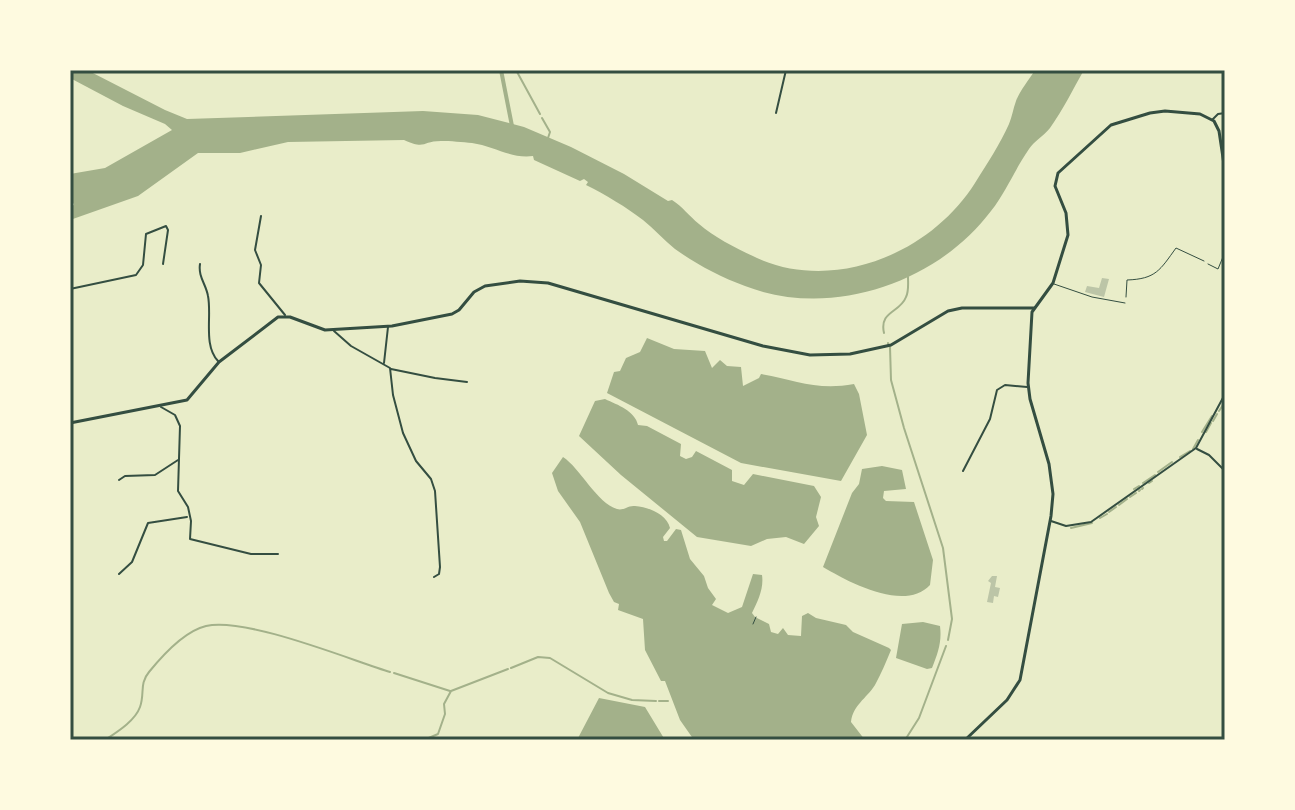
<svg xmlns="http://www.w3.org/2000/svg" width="1295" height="810" font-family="Inter,sans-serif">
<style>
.water{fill:#a3b18a}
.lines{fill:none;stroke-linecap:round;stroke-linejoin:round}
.stream{stroke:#a3b18a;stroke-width:2}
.canal{stroke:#a3b18a;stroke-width:4}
.building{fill:#bcc5a7}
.path{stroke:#344e41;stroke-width:1}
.service{stroke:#344e41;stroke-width:1}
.minor{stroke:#344e41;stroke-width:2}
.tertiary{stroke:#344e41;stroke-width:3}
.neatline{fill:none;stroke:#344e41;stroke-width:3}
</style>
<rect width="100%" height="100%" fill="#e9edc9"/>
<path class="water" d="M70,70H87L165,110L187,119L423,111L478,115L524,127L571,147L624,174L668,201L672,200C683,207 689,216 699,224C715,238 738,249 757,258C835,293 931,253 975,183C987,164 1000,144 1009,124C1012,117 1013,109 1016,101C1020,90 1029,80 1035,70H1084C1073,89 1063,110 1050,128C1044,136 1034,141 1029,149C1015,169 1006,192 991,211C936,284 830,319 745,286C720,277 696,264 675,249C664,240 654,229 643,220C626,207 606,195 586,185L588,182L584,179L580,181L534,160L533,156C511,159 494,146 472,143C463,142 450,141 441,141C422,141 426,150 404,140L288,142L240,153H198L138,196L70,220V211L74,204L70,201V174L105,168L172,130L165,124L123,106L70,78Z
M647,338L674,349L705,351L712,368L720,360L727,366L741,367L743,386L759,378L761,374C795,380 817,391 854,384L859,394L867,435L841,481L741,463L607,393L614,372L620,371L626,358L640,352Z
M605,399C618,405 635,411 638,425L647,426L681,444L680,456L686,459L692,457L696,451L732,470V481L744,485L753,474L814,486L821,497L816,517L819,526L804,544L786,537L767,539L751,546L697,537L621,475L579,436L595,401Z
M563,457C580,468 597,503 617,509C624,511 628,505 635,506C648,507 667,514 670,528L663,537L664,541H667L676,529L681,530L690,559L704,576L708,588L716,599L712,605L728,613L742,607L753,574L762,575C764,588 758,601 752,613L755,617L769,624L771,632L778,634L783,628L788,635L801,636L802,616L808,613L816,618L846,625L853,632L889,648L891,650C886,662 881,674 875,685C866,699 853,705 851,722L865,740H694L680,720L665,681H661L645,650L643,619L618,610L619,604L614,602L609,593L580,522L558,491L552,473Z
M882,466L902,470L906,489L884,491L883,498L886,501L914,502L933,560L930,585C905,612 850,583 823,567L852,493L859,484L862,469Z
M923,622L940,626C942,642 938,653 932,668L927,669L896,658L902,624Z
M599,698L645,707L665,740H577Z"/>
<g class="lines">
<path class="stream" d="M516,70L540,114
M542,118L550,132L548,138
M884,333C879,311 900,313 906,297C909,291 908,283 908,277
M888,343V344
M890,347L891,380L904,428L943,548L952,619L948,640
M1219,411L1225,402
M1213,421L1217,414
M1202,432L1212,416
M1206,432L1211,423
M1193,449L1198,440
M1180,457L1190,451
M1158,472L1172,462
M1143,483L1155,475
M1149,483L1152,481
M1134,489L1139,486
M1142,489L1143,488
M1139,491L1140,490
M1130,497L1136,493
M1119,505L1127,499
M1109,512L1116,507
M1100,518L1107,514
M1071,528L1092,523
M511,668L538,657L550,658L608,693L632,700L656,701
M394,673L450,691
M659,701H668
M105,740C117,732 135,721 140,707C145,693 139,684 149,672C162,656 185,631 206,626C246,617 348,659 390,672
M424,740L438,734L445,714L444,704L451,691L508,669
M905,740L919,718L946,646"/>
<path class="canal" d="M501,70L512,126"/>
</g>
<path class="building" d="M1102,278L1109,279L1104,297L1085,292L1087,286L1099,288Z
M992,576H997L995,587L1000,588L998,597L994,596L993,603L987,602L991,583L988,581Z"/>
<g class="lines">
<path class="path" d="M1126,297L1127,280C1156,279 1160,270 1176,248L1204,261
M753,624L756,617"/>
<path class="service" d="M1208,264L1218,269L1225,252
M1054,284L1092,297L1125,303"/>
<path class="minor" d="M776,113L786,70
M1213,119L1218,114L1225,113
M261,216L255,250L261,265L259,283L285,315
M200,264C198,277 206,284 208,296C212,316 203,345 218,361
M70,289L136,275L143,265L146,234L166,226L168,230L163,264
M334,331L351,346L390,368L393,395L403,433L416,461L431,479L435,491L440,567L439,574L434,577
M384,363L388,327
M391,369L435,378L467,382
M161,407L175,415L180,426L178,491L188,507L191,521L190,539L251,554H278
M1197,449L1209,455L1225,471
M963,471L990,419L997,390L1005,385L1027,387
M119,480L125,476L155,475L178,460
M1051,521L1066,526L1091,522L1196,448L1225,394
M119,574L132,562L148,523L187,517"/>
<path class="tertiary" d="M70,423L187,400L219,362L278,317H290L325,330L392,326L452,314L459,310L474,292L485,286L520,281L548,283L763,346L810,355L850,354L891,345L948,311L962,308H1034
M965,740L1007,700L1020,680L1051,516L1053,494L1049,464L1030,399L1028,383L1032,312L1053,283L1068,235L1066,213L1055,186L1058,173L1111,125L1150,113L1165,111L1200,114L1214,121L1219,131L1225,171"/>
</g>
<rect width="1295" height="810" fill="none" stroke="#fefae0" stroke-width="144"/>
<rect x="72" y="72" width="1151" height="666" class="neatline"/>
</svg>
